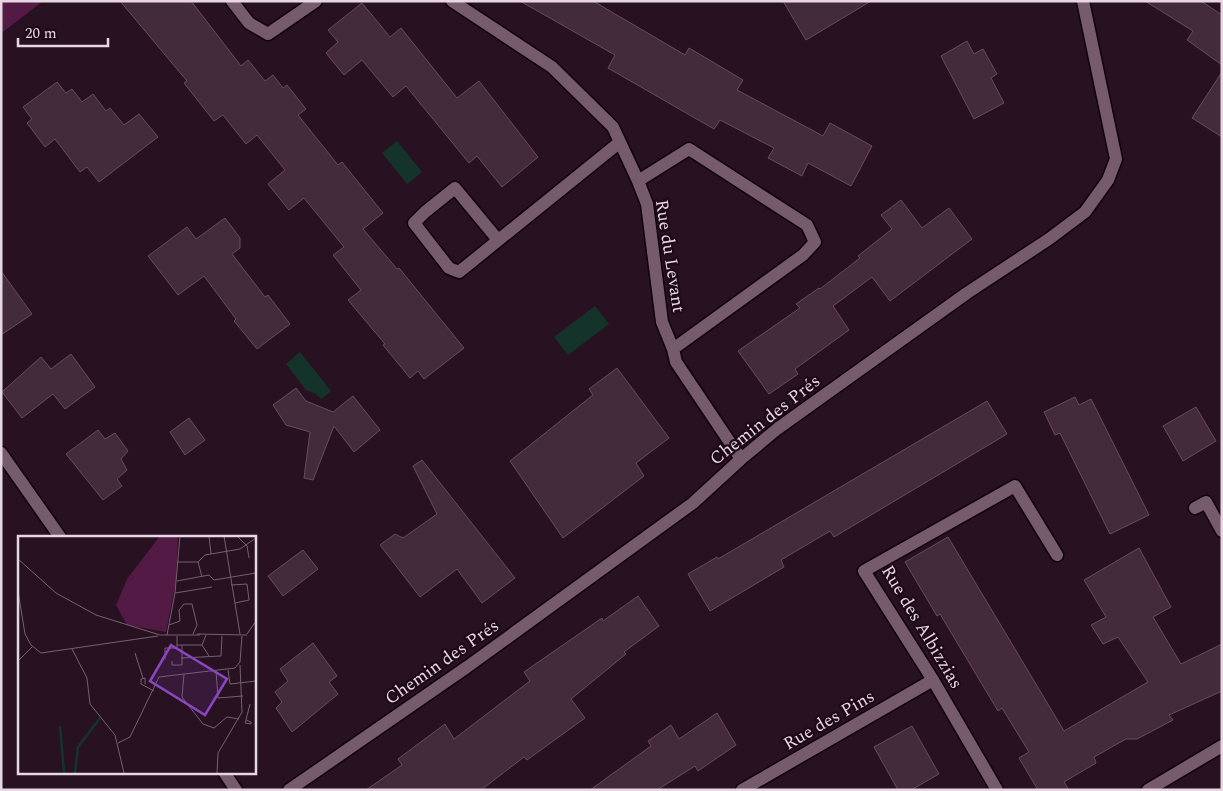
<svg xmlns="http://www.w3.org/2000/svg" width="1223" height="791" font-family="Spectral,serif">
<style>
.green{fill:#521a44}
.water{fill:#14342b}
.building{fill:#442b3c;stroke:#674c5e}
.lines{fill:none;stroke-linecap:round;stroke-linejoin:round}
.minor-casing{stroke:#10010b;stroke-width:15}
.minor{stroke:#765b6d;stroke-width:12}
.labels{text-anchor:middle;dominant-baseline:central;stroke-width:4.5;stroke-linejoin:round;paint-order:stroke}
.street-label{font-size:18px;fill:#e7d7e2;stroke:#1e0918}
.inset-river{fill:none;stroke:#14342b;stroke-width:2.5}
.inset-road{fill:none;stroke:#74616f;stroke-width:1}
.view{fill:#8b46c4;fill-opacity:0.15;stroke:#8b46c4;stroke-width:2.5}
.inset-edge{fill:none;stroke:#e7d7e2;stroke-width:2.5}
</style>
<rect width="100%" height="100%" fill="#281222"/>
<path class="green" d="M1,1H43L3,32L1,29Z"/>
<path class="water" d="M397,141L422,172L407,184L382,153Z
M595,306L609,324L568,355L554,337Z
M300,352L331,391L321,399L316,394L306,390L286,364Z"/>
<path class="building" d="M120,1H191L241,66L248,60L265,81L273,75L283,88L287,85L306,109L298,115L338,165L342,162L383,213L363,229L397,269L399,268L464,348L424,379L418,371L410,378L383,345L385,344L348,300L361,290L333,255L344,247L304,198L289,210L268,184L285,170L257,135L246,144L223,115L214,121L184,83L187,81Z
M520,1H593L685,55L689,48L711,61L743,80L737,90L823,136L830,123L872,146L851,186L808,163L802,176L768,158L774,148L720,120L714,129L608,68L615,55Z
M783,1H871L806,40Z
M1145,1H1201L1222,15V65L1187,40L1193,31Z
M362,3L390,37L401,28L457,98L479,81L538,157L502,187L477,156L469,163L406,86L393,97L362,60L344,75L326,53L338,42L328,30Z
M967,41L974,54L983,49L997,74L991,78L1004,103L974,119L941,56Z
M1222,72V137L1192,118Z
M57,82L66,93L72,89L82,102L93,94L106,111L110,108L124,125L139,114L158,137L99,182L87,167L80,172L55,139L45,147L27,123L32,119L23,107Z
M901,200L922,228L949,208L972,239L890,301L872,277L833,306L849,330L795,369L798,374L769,394L738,351L800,308L796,304L819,288L820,289L860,258L858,256L892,229L881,215Z
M225,218L240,238V248L232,254L265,297L268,295L290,324L257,349L234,321L236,319L204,276L178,295L148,256L187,227L196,239Z
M1,271L32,314L1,335Z
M71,354L95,387L65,409L53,394L22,418L2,392L41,357L51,369Z
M617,368L669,438L636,463L644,476L563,538L510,461L593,395L589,389Z
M296,388L306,401L333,412L353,396L380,430L354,452L334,426L313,480L304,478L310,432L286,425L273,405Z
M1075,397L1079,405L1091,399L1149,515L1110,534L1060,433L1055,435L1044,412Z
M987,401L1007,434L834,537L830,531L781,560L784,567L710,611L688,574L717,557L718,559Z
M1196,407L1216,441L1183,461L1163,426Z
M189,418L205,440L185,455L170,432Z
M98,430L105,439L115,433L128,451L121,459L127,470L117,479L122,486L103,500L66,454Z
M422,460L515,578L482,603L457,569L420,597L380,545L395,534L403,538L437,514L413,466Z
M948,537L1064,731L1148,682L1118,637L1103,644L1091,625L1106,617L1084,580L1139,548L1171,607L1153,617L1181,664L1222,644V691L1169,715L1173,720L1137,739H1126L1094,757L1096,763L1064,782L1069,790H1038L1019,758L1029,752L1002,708L998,711L940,614L937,616L905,562Z
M303,550L318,569L283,596L268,576Z
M638,596L659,626L624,652L626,654L571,699L585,718L527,760L524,757L481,790H366L402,765L398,759L445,724L454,739L530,681L524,672L602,618L603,621Z
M313,643L337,676L329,682L338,694L292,732L276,708L282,702L275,692L288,681L280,669Z
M717,713L736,745L698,771L695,766L657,790H590L651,746L648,741L671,725L679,739Z
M912,726L939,774L911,790H898L874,747Z"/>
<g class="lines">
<defs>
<path id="minor" d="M232,1L249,23L268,34L316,1
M452,1L552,67L613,127L638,181L647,204L662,322L673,349L676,362L741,459
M638,181L689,149L807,225L815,242L803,255L673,349
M498,240L455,188L425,212L414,223L449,268L459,272L620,142
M1,453L60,537
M1195,508L1206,502L1222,531
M224,772L236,790
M289,790L467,667L693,503L741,459L777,429L967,293L1049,239L1085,212L1108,180L1116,159L1083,1
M742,790L933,680
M997,790L933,680L864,571L1015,486L1057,555
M1148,790L1222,746"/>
</defs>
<use href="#minor" class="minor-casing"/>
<use href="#minor" class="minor"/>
</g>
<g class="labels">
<g class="street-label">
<text transform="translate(670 256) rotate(81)">Rue du Levant</text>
<text transform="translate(765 420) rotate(-38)">Chemin des Prés</text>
<text transform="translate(922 627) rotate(59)">Rue des Albizzias</text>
<text transform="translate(442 662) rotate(-35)">Chemin des Prés</text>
<text transform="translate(829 720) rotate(-30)">Rue des Pins</text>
</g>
</g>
<g transform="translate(18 536)">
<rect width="238" height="238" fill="#281222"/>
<path d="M142,0H160L158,46L148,96L109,89L98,69L109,43Z" fill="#521a44"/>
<path class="inset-river" d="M42,190L46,237M57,237L60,211L82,182"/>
<path class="inset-road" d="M191,0L193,18M206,0L222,98M219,0L229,10L231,22M0,23L38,57L78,79L142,99H182M159,26H180L187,19L222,13L238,2M180,26L184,41M159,45L191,39L196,44L238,37M213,49L229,48L231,64L217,67M0,55L7,98L13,109L23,117L140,100M157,57L194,51M151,89L162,85L161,74L166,68H174L179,89L175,98M179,98L229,99M229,98L238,85M149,99L157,57L162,0M188,99L184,109L191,120M159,100V109H184M54,113L69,142L72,168L97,199L106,237M117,117L125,142M163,122L203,120L204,100M147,123V112H159V109M0,125L14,111M154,125V129H164V109M210,134L212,148L238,145M198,135L200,162L225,160M166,138L164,161L185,188L196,192L209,181L221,183M127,148V142L123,143V148L136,155M228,184L233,186V188L227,187ZM228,184L232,168M100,207L112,201L141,141L217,132L222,126L224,100M199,237L200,217L224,176L222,129"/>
<path class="view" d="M153,109L209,143L187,179L132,145Z"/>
<rect width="238" height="238" class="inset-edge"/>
</g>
<rect width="1223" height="791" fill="none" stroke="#e7d7e2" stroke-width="5"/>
<path d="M18 38v8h90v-8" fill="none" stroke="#e7d7e2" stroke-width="2.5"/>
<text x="25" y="38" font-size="15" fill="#e7d7e2" stroke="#1e0918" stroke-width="4" paint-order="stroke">20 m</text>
</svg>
